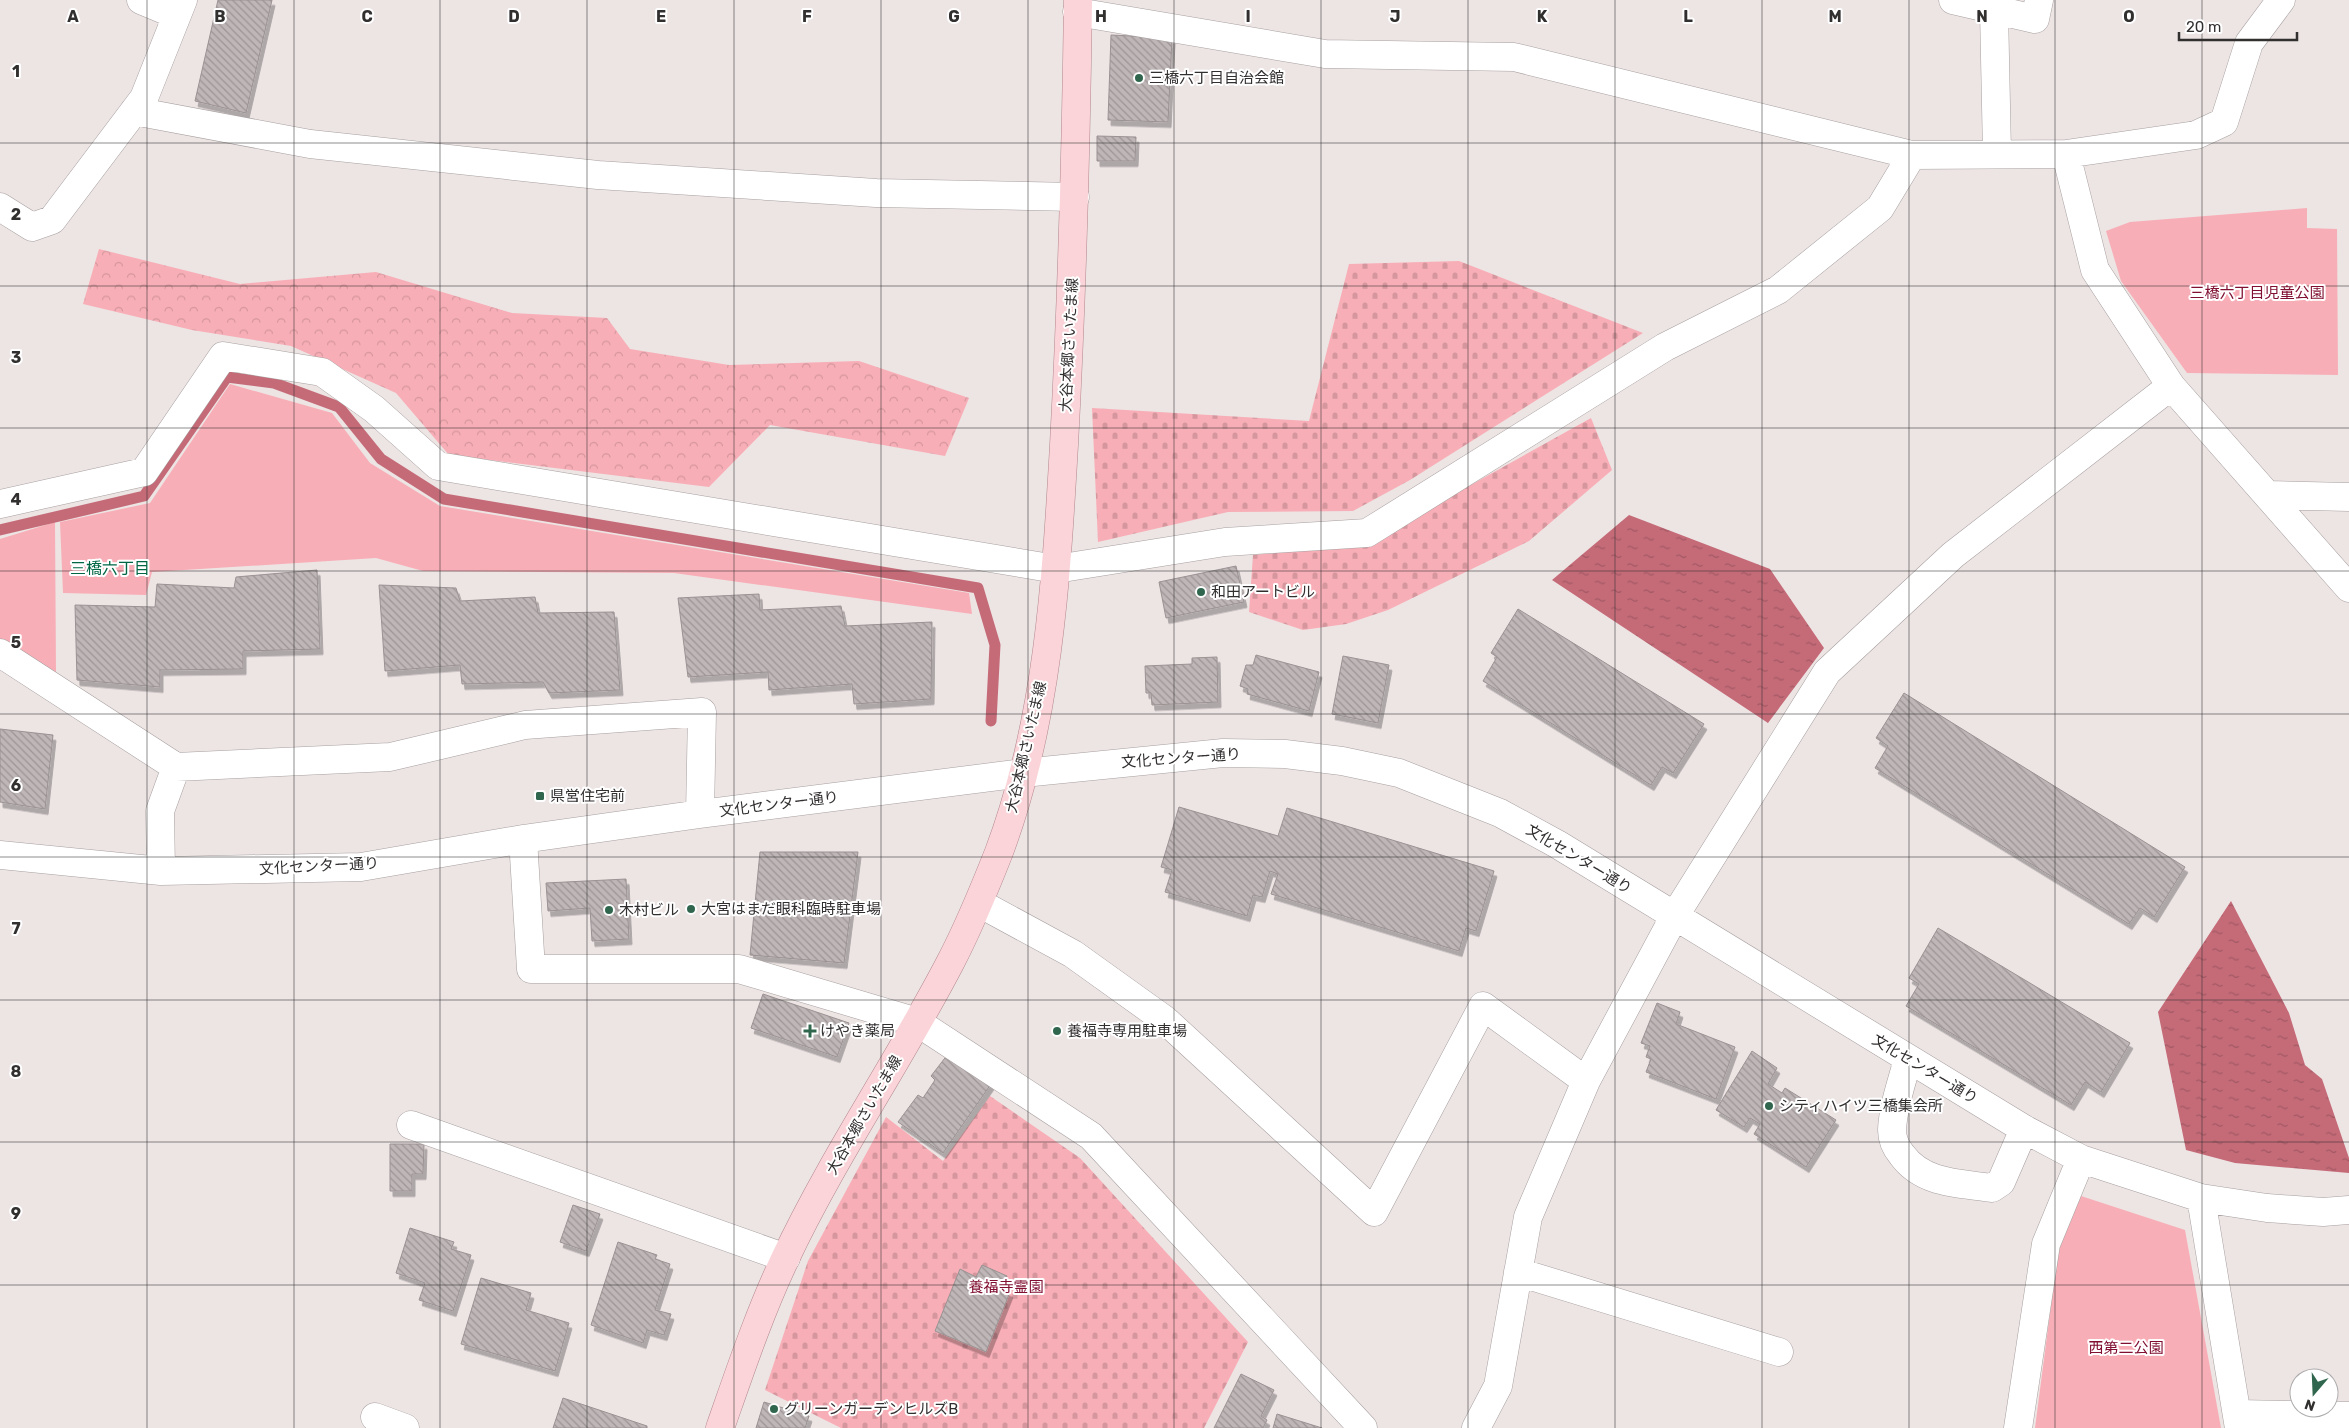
<svg xmlns="http://www.w3.org/2000/svg" width="2349" height="1428" font-family="Rubik,'Noto Sans JP',sans-serif">
<style>
.green{fill:#f8aeb6}
.forest{fill:url(#forest-crowns)}
.cemetery{fill:url(#cemetery-stones)}
.water{fill:url(#water-ripples)}
.lines{fill:none;stroke-linecap:round;stroke-linejoin:round}
.stream{stroke:#c56b78;stroke-width:11}
.building{fill:url(#building-back-hatch);stroke:#9a9293;filter:url(#shadow)}
.minor-casing{stroke:#a8a0a0;stroke-width:29}
.major-casing{stroke:#b2878c;stroke-width:29}
.minor{stroke:#fff;stroke-width:28}
.major{stroke:#fad4d8;stroke-width:28}
.grid{fill:none;stroke:#322f2f;stroke-width:1;stroke-opacity:0.55}
.poi-dot{fill:#30664d;stroke:#fff;stroke-width:2}
.labels{text-anchor:middle;dominant-baseline:central;stroke-width:4;stroke-linejoin:round;paint-order:stroke}
.poi-label{font-size:15px;fill:#322f2f;stroke:#fff;text-anchor:start}
.park-label{font-size:15px;fill:#800f31;stroke:#fff}
.street-label{font-size:15px;fill:#322f2f;stroke:#fff}
.neighbourhood-label{font-size:16px;fill:#006744;stroke:#fff}
.grid-label{font-size:16px;text-anchor:middle;font-weight:bold;fill:#322f2f;stroke:#fff;stroke-width:4;stroke-linejoin:round;paint-order:stroke}
</style>
<defs>
<pattern id="forest-crowns" width="20" height="18" patternUnits="userSpaceOnUse" patternTransform="scale(1.25)"><rect width="20" height="18" fill="#f8aeb6"/><path d="M2 6a3 3 0 1 1 6 0M12 15a3 3 0 1 1 6 0" fill="none" stroke="#d5969d"/></pattern>
<pattern id="cemetery-stones" width="16" height="16" patternUnits="userSpaceOnUse" patternTransform="scale(1.25)"><rect width="16" height="16" fill="#f8aeb6"/><path d="M2 7V4a2 2 0 0 1 4 0v3zM10 15v-3a2 2 0 0 1 4 0v3z" fill="#d5969d"/></pattern>
<pattern id="water-ripples" width="26" height="14" patternUnits="userSpaceOnUse" patternTransform="scale(1.25)"><rect width="26" height="14" fill="#c56b78"/><path d="M2 4q2-2 4 0t4 0M15 11q2-2 4 0t4 0" fill="none" stroke="#a15863"/></pattern>
<pattern id="building-back-hatch" width="6" height="6" patternUnits="userSpaceOnUse" patternTransform="scale(1.25)"><rect width="6" height="6" fill="#bfb6b7"/><path d="M-1 5l2 2M0 0l6 6M5-1l2 2" fill="none" stroke="#9c9495"/></pattern>
<filter id="shadow"><feDropShadow dx="3" dy="5.5" stdDeviation="0" flood-color="#0004"/></filter>
</defs>
<rect width="100%" height="100%" fill="#ede4e4"/>
<path class="green" d="M2307,208V228L2337,229L2338,375L2187,373L2121,281L2106,231L2130,222Z
M230,384L332,413L370,463L440,506L969,593L972,614L674,573L423,571L376,558L152,572L146,595L63,593L60,522L150,503Z
M55,522L56,675L0,639V539Z
M2081,1196L2185,1230L2221,1428H2035L2059,1244Z"/>
<path class="forest" d="M99,249L240,284L376,272L512,313L607,318L630,349L729,365L859,361L969,398L945,456L770,425L709,487L449,455L396,393L291,346L192,330L83,304Z"/>
<path class="cemetery" d="M1459,261L1643,333L1410,480L1353,511L1228,512L1098,542L1092,408L1309,421L1349,264Z
M1591,418L1612,470L1529,541L1388,610L1346,624L1303,630L1249,612L1253,555L1363,545Z
M990,1096L1080,1158L1248,1342L1204,1428H841L765,1390L808,1261L886,1117L943,1161Z"/>
<path class="water" d="M1629,515L1770,569L1824,648L1768,723L1552,580Z
M2231,901L2289,1013L2305,1065L2322,1079L2349,1158V1173L2235,1163L2186,1150L2158,1012Z"/>
<g class="lines">
<path class="stream" d="M0,530L144,496L227,377L274,383L339,407L381,459L444,499L978,588L995,645L991,721"/>
</g>
<path class="building" d="M218,0H272L246,113L195,101Z
M1111,35L1172,38L1168,122L1108,120Z
M1097,136L1136,137L1135,161H1097Z
M1236,566L1244,602L1166,618L1159,582Z
M317,570L320,649L243,651V669L160,670V687L77,680L75,605L155,607L157,584L234,588L236,577Z
M379,585L456,588L460,601L535,597L538,613L614,612L620,690L549,693L543,682L462,684L460,665L385,671Z
M759,594L760,610L841,606L845,626L932,622L931,699L854,704L852,684L769,690L768,672L688,677L678,598Z
M1518,609L1704,724L1673,773L1662,767L1651,785L1483,681L1497,657L1491,653Z
M1256,655L1319,672L1309,711L1247,694L1248,689L1240,686L1246,665H1253Z
M1343,656L1389,665L1378,723L1332,714Z
M1217,657L1218,702L1152,705L1151,693H1146L1145,666L1192,664V658Z
M1904,693L2185,867L2154,917L2140,908L2129,924L1875,768L1888,746L1876,738Z
M0,729L53,735L45,809L0,802Z
M1179,807L1278,836L1287,808L1494,871L1476,931L1466,928L1459,951L1271,894L1278,874L1270,871L1262,897L1253,895L1247,916L1165,892L1172,870L1161,867Z
M760,852H858L844,963L750,955Z
M626,879L629,939L592,941L590,908L548,911L546,883Z
M1938,928L2130,1043L2101,1092L2085,1082L2071,1105L1906,1006L1919,984L1909,978Z
M763,994L849,1023L837,1057L751,1028Z
M1657,1003L1680,1012L1676,1024L1735,1047L1716,1099L1646,1072L1651,1059L1646,1057L1650,1046L1641,1043Z
M1752,1051L1777,1068L1768,1084L1782,1093L1785,1088L1836,1120L1806,1167L1754,1134L1760,1124L1750,1118L1744,1127L1716,1110Z
M948,1054L991,1084L943,1153L898,1122L918,1095L923,1098L935,1080L931,1076Z
M390,1144H424L423,1174H412V1191H390Z
M573,1205L600,1214L586,1251L560,1242Z
M410,1228L454,1242L451,1249L471,1255L453,1311L419,1300L425,1283L396,1273Z
M618,1242L657,1255L655,1259L670,1264L655,1310L671,1314L664,1335L647,1330L643,1343L591,1325Z
M982,1265L1007,1276L1002,1289L1010,1292L986,1352L935,1331L960,1269L976,1277Z
M481,1278L531,1293L526,1310L569,1323L555,1371L461,1344Z
M1241,1374L1274,1390L1261,1416L1267,1420L1263,1428H1214Z
M563,1398L647,1426V1428H553Z
M764,1402L809,1416L805,1428H756Z
M1277,1414L1322,1428H1273Z"/>
<g class="lines">
<defs>
<path id="minor" d="M141,0L177,15
M1953,0L2035,19L2039,0
M1994,10L1997,153
M1077,12L1325,54L1514,57L1912,155
M134,111L310,144L598,175L876,193L1075,197
M2066,154L2095,270L2171,386L2349,588
M0,207L32,227L52,220L144,98L183,0
M2269,495L2349,497
M0,504L144,472L223,356L322,372L374,409L438,466L1056,569L1225,542L1367,533L1665,347L1778,290L1880,208L1912,155L2066,154L2196,135L2224,122L2249,43L2281,0
M0,653L176,767L390,757L525,725L702,712L700,814
M523,839L531,969H739L917,1022L1091,1136L1363,1428
M0,855L161,871L361,867L523,839L700,814L1023,773L1223,753L1285,754L1342,761L1399,773L1500,813L1557,844L2024,1129L2081,1159L2201,1198L2267,1208L2323,1212L2349,1210
M161,871L160,811L176,767
M979,903L1073,954L1165,1020L1374,1212L1483,1006L1586,1081
M1908,1059C1902,1082 1893,1106 1892,1130C1892,1139 1896,1148 1902,1155C1923,1184 1959,1183 1992,1188L2001,1182L2024,1129
M411,1125L786,1258
M2201,1198L2239,1428
M1518,1272L1779,1352
M2237,1414L2349,1416
M375,1417L405,1428
M1476,1428L1498,1386L1528,1217L1586,1081L1674,917L1827,672L1953,555L2171,386
M2018,1428L2046,1244L2081,1159"/>
<path id="major" d="M720,1428C740,1371 759,1314 785,1259C833,1157 898,1063 950,963C969,927 984,890 999,852C1048,721 1056,583 1064,445C1072,296 1076,149 1078,0"/>
</defs>
<use href="#minor" class="minor-casing"/>
<use href="#major" class="major-casing"/>
<use href="#minor" class="minor"/>
<use href="#major" class="major"/>
</g>
<path class="grid" d="M147,0V1428M294,0V1428M440,0V1428M587,0V1428M734,0V1428M881,0V1428M1028,0V1428M1174,0V1428M1321,0V1428M1468,0V1428M1615,0V1428M1762,0V1428M1909,0V1428M2055,0V1428M2202,0V1428M0,143H2349M0,286H2349M0,428H2349M0,571H2349M0,714H2349M0,857H2349M0,1000H2349M0,1142H2349M0,1285H2349"/>
<g class="poi-dot">
<circle cx="1139" cy="78" r="5"/>
<circle cx="1201" cy="592" r="5"/>
<rect x="535" y="791" width="10" height="10" rx="2.5"/>
<circle cx="691" cy="909" r="5"/>
<circle cx="609" cy="910" r="5"/>
<path d="M807.5 1023.5h5v5h5v5h-5v5h-5v-5h-5v-5h5z"/>
<circle cx="1057" cy="1031" r="5"/>
<circle cx="1769" cy="1106" r="5"/>
<circle cx="774" cy="1409" r="5"/>
</g>
<g class="labels">
<g class="poi-label">
<text x="1149" y="78">三橋六丁目自治会館</text>
<text x="1211" y="592">和田アートビル</text>
<text x="550" y="796">県営住宅前</text>
<text x="701" y="909">大宮はまだ眼科臨時駐車場</text>
<text x="619" y="910">木村ビル</text>
<text x="820" y="1031">けやき薬局</text>
<text x="1067" y="1031">養福寺専用駐車場</text>
<text x="1779" y="1106">シティハイツ三橋集会所</text>
<text x="784" y="1409">グリーンガーデンヒルズB</text>
</g>
<g class="park-label">
<text x="2257" y="293">三橋六丁目児童公園</text>
<text x="1006" y="1287">養福寺霊園</text>
<text x="2126" y="1348">西第二公園</text>
</g>
<g class="street-label">
<text transform="translate(1069 345) rotate(-87)">大谷本郷さいたま線</text>
<text transform="translate(1026 747) rotate(-77)">大谷本郷さいたま線</text>
<text transform="translate(1181 758) rotate(-4)">文化センター通り</text>
<text transform="translate(779 804) rotate(-7)">文化センター通り</text>
<text transform="translate(1579 859) rotate(31)">文化センター通り</text>
<text transform="translate(319 866) rotate(-3)">文化センター通り</text>
<text transform="translate(1925 1069) rotate(31)">文化センター通り</text>
<text transform="translate(864 1115) rotate(-60)">大谷本郷さいたま線</text>
</g>
<g class="neighbourhood-label">
<text x="110" y="568">三橋六丁目</text>
</g>
</g>
<g class="grid-label">
<text x="73" y="22">A</text>
<text x="220" y="22">B</text>
<text x="367" y="22">C</text>
<text x="514" y="22">D</text>
<text x="661" y="22">E</text>
<text x="807" y="22">F</text>
<text x="954" y="22">G</text>
<text x="1101" y="22">H</text>
<text x="1248" y="22">I</text>
<text x="1395" y="22">J</text>
<text x="1542" y="22">K</text>
<text x="1688" y="22">L</text>
<text x="1835" y="22">M</text>
<text x="1982" y="22">N</text>
<text x="2129" y="22">O</text>
<text x="16" y="77">1</text>
<text x="16" y="220">2</text>
<text x="16" y="363">3</text>
<text x="16" y="505">4</text>
<text x="16" y="648">5</text>
<text x="16" y="791">6</text>
<text x="16" y="934">7</text>
<text x="16" y="1077">8</text>
<text x="16" y="1219">9</text>
</g>
<g transform="translate(2314 1393) rotate(199)"><circle r="24" fill="#ffffff" stroke="#adacac"/>
<path d="M0-4L9 19L0 12L-9 19Z" fill="#30664d"/>
<text y="-8" font-size="14" font-weight="bold" text-anchor="middle" fill="#322f2f">N</text>
</g>
<path d="M2179 32v8h118v-8" fill="none" stroke="#322f2f" stroke-width="2.5"/>
<text x="2186" y="32" font-size="15" fill="#322f2f" stroke="#ffffff" stroke-width="4" paint-order="stroke">20 m</text>
</svg>
